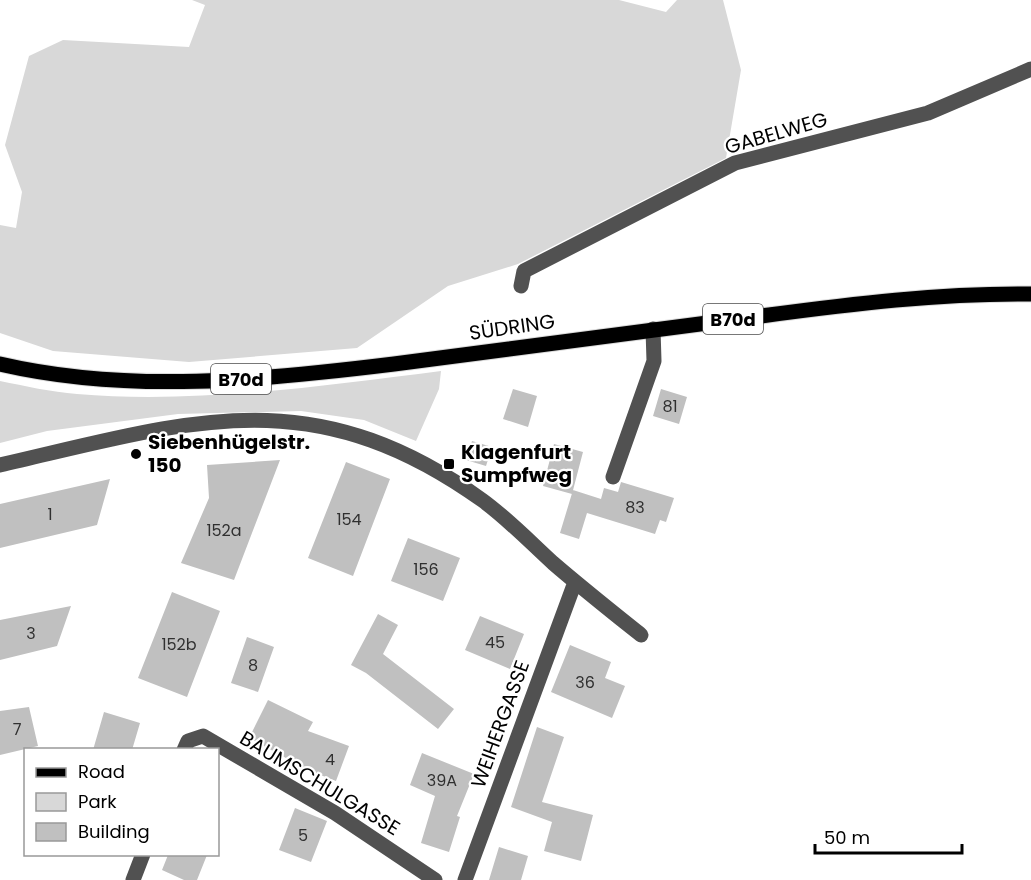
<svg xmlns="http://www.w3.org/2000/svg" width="1031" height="880" font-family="Poppins,sans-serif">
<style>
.green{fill:#d8d8d8}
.building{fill:#c0c0c0}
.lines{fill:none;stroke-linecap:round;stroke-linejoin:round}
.major-casing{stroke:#dbdbdb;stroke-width:17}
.minor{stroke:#515151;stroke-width:15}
.major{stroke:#000;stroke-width:15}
.poi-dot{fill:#000;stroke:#fff;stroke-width:2}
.labels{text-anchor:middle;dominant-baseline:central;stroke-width:4.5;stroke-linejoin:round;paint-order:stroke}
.number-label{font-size:16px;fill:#303030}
.shield{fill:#fff;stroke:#4c4c4c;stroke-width:1.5}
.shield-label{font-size:18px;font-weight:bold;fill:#000}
.street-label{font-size:20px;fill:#000;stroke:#fff}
.poi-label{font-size:20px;font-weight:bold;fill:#000;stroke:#fff;text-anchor:start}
</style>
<rect width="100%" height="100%" fill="#fff"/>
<path class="green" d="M192,0H619L666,12L677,0H723L741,70L726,158L518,264L448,286L357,348L189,362L53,351L0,333V225L16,228L22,192L5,145L29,56L63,40L189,47L205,5Z
M441,371L439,389L416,441L364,420L301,411L178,414L47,431L0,443V381C25,386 51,392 77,394C194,404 324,386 441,371Z"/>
<path class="building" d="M513,389L537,396L528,427L503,419Z
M661,389L687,397L679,424L653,416Z
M472,441L492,447L486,466L466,460Z
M554,444L583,452L572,494L543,486Z
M280,460L234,580L181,563L209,498L207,465Z
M346,462L390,479L353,576L308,558Z
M110,479L97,525L0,548V504Z
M621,482L674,498L666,522L660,520L655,534L587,513L579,539L560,533L573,490L601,499L604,488L618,492Z
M408,538L460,558L443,601L391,581Z
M172,592L220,611L187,697L138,678Z
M71,606L57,646L0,660V620Z
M378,614L398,625L383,654L454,709L438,729L366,673L351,665Z
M480,616L524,634L510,669L465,650Z
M247,637L274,647L258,692L231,683Z
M570,645L611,662L605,678L625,686L612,718L551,692Z
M268,700L313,722L308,731L349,746L336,781L310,771L249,738Z
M29,707L38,746L0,755V711Z
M104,712L140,723L132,750H93Z
M537,727L564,737L542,802L593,815L581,861L544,851L552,822L511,807Z
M422,753L474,774L457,816L460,817L449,852L421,843L435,796L410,785Z
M295,808L327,821L311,862L279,850Z
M499,847L528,856L521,880H489Z
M168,855H207L197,880H184L162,870Z"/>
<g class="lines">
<defs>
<path id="major" d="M0,364C129,394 264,380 394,364C517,349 639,331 761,316C851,304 940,293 1031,294"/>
</defs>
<use href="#major" class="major-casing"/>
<path class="minor" d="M521,286L524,271L735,163L928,113L1031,69
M0,465C188,422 310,377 482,500C507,518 530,542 553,563C582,588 611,611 641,635
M613,477L654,361L653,329
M184,750L188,741L203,736L335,813L435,880
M133,880L143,854
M465,880L575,582"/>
<use href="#major" class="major"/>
</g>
<g class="poi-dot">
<circle cx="136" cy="454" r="6"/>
<rect x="443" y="458" width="12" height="12" rx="3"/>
</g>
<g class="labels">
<g class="number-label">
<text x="670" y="406">81</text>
<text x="635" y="507">83</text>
<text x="50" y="514">1</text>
<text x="349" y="519">154</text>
<text x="224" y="530">152a</text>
<text x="426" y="569">156</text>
<text x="31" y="633">3</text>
<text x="495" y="642">45</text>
<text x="179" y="644">152b</text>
<text x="253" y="665">8</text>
<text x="585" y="682">36</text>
<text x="17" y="729">7</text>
<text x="330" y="759">4</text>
<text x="442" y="780">39A</text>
<text x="303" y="835">5</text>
</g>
<g class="shield">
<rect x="703" y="304" width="60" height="30" rx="4.5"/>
<rect x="211" y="364" width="60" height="30" rx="4.5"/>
</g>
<g class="shield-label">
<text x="733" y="319">B70d</text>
<text x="241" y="379">B70d</text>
</g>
<g class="street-label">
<text transform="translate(776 133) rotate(-16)">GABELWEG</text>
<text transform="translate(512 327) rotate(-8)">SÜDRING</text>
<text transform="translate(500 724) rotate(-70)">WEIHERGASSE</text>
<text transform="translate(320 783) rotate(31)">BAUMSCHULGASSE</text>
</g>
<g class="poi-label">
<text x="148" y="442">Siebenhügelstr.<tspan x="148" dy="23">150</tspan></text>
<text x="461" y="452">Klagenfurt<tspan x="461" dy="23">Sumpfweg</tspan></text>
</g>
</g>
<rect x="24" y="748" width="195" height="108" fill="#ffffff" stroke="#999999" stroke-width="1.5"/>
<rect x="36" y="768" width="30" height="9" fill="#000000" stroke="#999999" stroke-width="1.5"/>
<text x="78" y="778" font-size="18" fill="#000000">Road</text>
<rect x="36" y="793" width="30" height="18" fill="#d8d8d8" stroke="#999999" stroke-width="1.5"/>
<text x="78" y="808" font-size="18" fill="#000000">Park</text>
<rect x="36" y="823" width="30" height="18" fill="#c0c0c0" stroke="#999999" stroke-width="1.5"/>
<text x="78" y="838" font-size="18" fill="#000000">Building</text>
<path d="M815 844v9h147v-9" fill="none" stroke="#000000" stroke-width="3"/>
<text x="824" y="844" font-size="18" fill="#000000" stroke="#ffffff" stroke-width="4.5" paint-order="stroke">50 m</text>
</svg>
